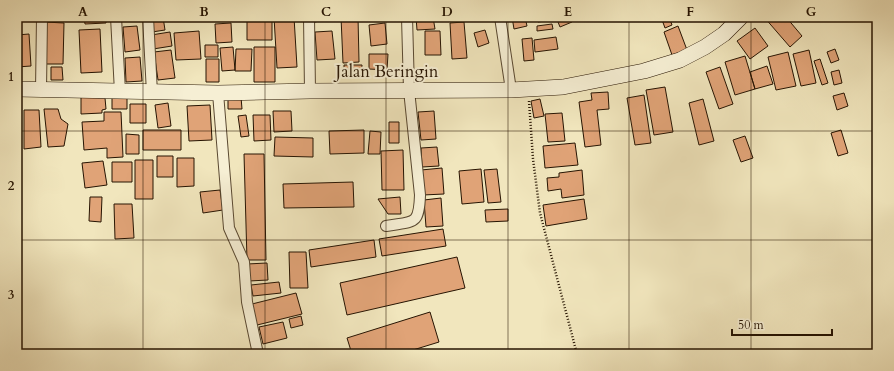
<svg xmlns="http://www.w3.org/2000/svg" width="894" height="371" font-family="Cardo,serif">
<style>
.building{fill:#e0a377;stroke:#261402}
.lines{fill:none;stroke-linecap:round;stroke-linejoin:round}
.street-casing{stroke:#594831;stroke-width:12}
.secondary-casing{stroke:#261402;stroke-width:16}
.path{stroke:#261402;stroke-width:2.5;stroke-dasharray:1 2;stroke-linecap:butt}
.street{stroke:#f6efd4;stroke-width:10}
.secondary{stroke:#f6efd4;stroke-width:15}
.grid{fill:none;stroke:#261402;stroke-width:1;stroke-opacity:0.55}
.labels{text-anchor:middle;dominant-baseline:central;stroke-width:4;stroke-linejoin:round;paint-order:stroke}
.street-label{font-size:17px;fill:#261402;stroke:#f6efd4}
.neatline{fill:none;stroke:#261402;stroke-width:1.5}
.grid-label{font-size:13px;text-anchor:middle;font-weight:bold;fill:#261402}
</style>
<rect width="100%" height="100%" fill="#f1e6bd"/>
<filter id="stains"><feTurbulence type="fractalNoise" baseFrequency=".005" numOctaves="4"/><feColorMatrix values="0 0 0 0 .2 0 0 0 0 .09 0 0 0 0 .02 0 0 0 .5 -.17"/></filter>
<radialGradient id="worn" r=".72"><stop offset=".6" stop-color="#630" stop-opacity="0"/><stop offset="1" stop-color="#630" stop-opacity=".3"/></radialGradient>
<path class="building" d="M84,17H106V23L85,24Z
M150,17H163L165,30L152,32Z
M274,17H294L297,67L277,68Z
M314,17H327V19L315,22Z
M341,17H358L359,62L343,63Z
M416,17H433L435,29L417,30Z
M471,17H486V21H471Z
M512,17H525L527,26L514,29Z
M537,17H551V20L538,22Z
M556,17H570L572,22L560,27Z
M661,17H669L672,25L665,28Z
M764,17H786L802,36L790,47Z
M247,19H272V40H247Z
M45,22L64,23L63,64H44Z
M464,22L467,58L452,59L450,23Z
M231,23L232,42L216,43L215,24Z
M385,23L387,44L371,46L369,25Z
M552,24L553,29L537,31V26Z
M137,26L140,50L125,52L123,27Z
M678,26L687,50L672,55L664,32Z
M755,28L768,46L750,59L737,41Z
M100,29L102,72L81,73L79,30Z
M485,30L489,43L478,47L474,33Z
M199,31L201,59L176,60L174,33Z
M332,31L335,59L317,60L315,32Z
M425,31H440L441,55H425Z
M170,32L172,46L153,49L151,35Z
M29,34L31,66L17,67V35Z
M556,37L558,49L535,52L534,40Z
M532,38L534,60L524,61L522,39Z
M205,45H218V57H205Z
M233,47L235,70L222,71L220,48Z
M254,47H275V82H254Z
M236,49H252L251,71H235Z
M835,49L839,60L831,63L827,52Z
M171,50L175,78L158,80L154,52Z
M809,50L816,83L801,86L793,54Z
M788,52L796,86L776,90L768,57Z
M369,54H388L387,70L369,69Z
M745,56L755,89L735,95L725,62Z
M140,57L142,81L126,82L125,58Z
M206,59H219V82H206Z
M820,59L828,83L822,85L814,61Z
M344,65H362V74H344Z
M767,66L773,84L755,89L750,72Z
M51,67H62L63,80H51Z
M720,67L733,104L719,109L706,72Z
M839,70L842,83L834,85L831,72Z
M665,87L673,132L654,135L646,90Z
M608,92L609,109L597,110L601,145L585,147L579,102L592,100L591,93Z
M844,93L848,106L837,110L833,96Z
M644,95L651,143L635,145L627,98Z
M112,96H127V109H112Z
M81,97L105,98L106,109L102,110V113L81,114Z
M228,97H241L242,109H228Z
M540,99L544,116L534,118L531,101Z
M703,99L714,141L699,145L689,103Z
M168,103L171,126L158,128L155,105Z
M130,104H146V123H130Z
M210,105L212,140L189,141L187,106Z
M17,107H20L19,149H17Z
M44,109H58L61,119L68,124L64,146L48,147Z
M24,110H39L41,147L24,149Z
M273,111H291L292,131L274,132Z
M434,111L436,139L421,140L418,112Z
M104,112H121L123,157L107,158V148L84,150L82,122L104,121Z
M562,113L565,141L548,142L545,114Z
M246,115L249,136L241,137L238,116Z
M253,115H270L271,140L254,141Z
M389,122H399V143H389Z
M143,130H181V150H143Z
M364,130V153L330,154L329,131Z
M841,130L848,153L838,156L831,133Z
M370,131L381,132L380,154H368Z
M126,134L139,135V154H126Z
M745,136L753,158L741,162L733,140Z
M275,137L313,138V157L274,156Z
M575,143L578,165L545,168L543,146Z
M437,147L439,166L422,167L421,148Z
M403,150L404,190H382L381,151Z
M244,154H264L266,260H247Z
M157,156H173V177H157Z
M177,158H194V186L177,187Z
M135,160H153V199H135Z
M103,161L107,185L85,188L82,163Z
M112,162H132V182H112Z
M442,168L444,194L423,195L421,170Z
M481,169L484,202L462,204L459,171Z
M497,169L501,202L488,203L484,170Z
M582,170L584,195L562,198L561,189L548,191L547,178L559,177V173Z
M353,182L354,207L284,208L283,184Z
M220,190L223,210L203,213L200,192Z
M90,197H102L101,222L89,221Z
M400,197L401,214H388L378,199Z
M441,198L443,226L426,227L424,200Z
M584,199L587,219L546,226L543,205Z
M114,204H132L134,238L115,239Z
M508,209V221L486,222L485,210Z
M443,229L446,246L382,256L379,239Z
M374,240L376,257L311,267L309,250Z
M289,252H306L308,288H290Z
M457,257L465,288L347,315L340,283Z
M267,263L268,280L249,281L247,264Z
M279,282L281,293L253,296L251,285Z
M296,293L302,314L253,326L248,305Z
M430,312L439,342L400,354H352L347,338Z
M301,316L303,325L291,328L289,319Z
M283,322L287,338L263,344L259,327Z"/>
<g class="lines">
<defs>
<path id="street" d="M116,17L120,92
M148,17L152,93
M309,17L310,91
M500,17L511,90
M41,90L42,17
M218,93L229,228L244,262L247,302L258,354
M386,226C414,221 419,226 420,195L409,90L407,17"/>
<path id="secondary" d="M17,89L218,93L310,91L511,90L563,87L644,71L680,60L705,47L724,34L741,17"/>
</defs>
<use href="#street" class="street-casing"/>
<use href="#secondary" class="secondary-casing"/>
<path class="path" d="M529,101L533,159L540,213L577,354
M875,354L877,317"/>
<use href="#street" class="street"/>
<use href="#secondary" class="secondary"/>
</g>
<path class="grid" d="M143,17V354M265,17V354M386,17V354M508,17V354M629,17V354M751,17V354M17,131H877M17,240H877"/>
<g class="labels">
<g class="street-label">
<text x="387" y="71">Jalan Beringin</text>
</g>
</g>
<rect width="894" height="371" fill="none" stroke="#f1e6bd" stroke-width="44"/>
<path d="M732 329v6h100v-6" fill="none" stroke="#261402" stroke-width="2"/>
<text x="738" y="329" font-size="12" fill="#261402" stroke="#f6efd4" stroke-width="3" paint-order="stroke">50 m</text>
<rect x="22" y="22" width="850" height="327" class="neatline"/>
<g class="grid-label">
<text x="83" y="16">A</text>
<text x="204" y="16">B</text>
<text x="326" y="16">C</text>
<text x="447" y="16">D</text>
<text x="568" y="16">E</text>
<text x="690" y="16">F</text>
<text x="811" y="16">G</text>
<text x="11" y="81">1</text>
<text x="11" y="190">2</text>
<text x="11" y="299">3</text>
</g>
<rect width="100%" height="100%" filter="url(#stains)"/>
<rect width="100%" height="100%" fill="url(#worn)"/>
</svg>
